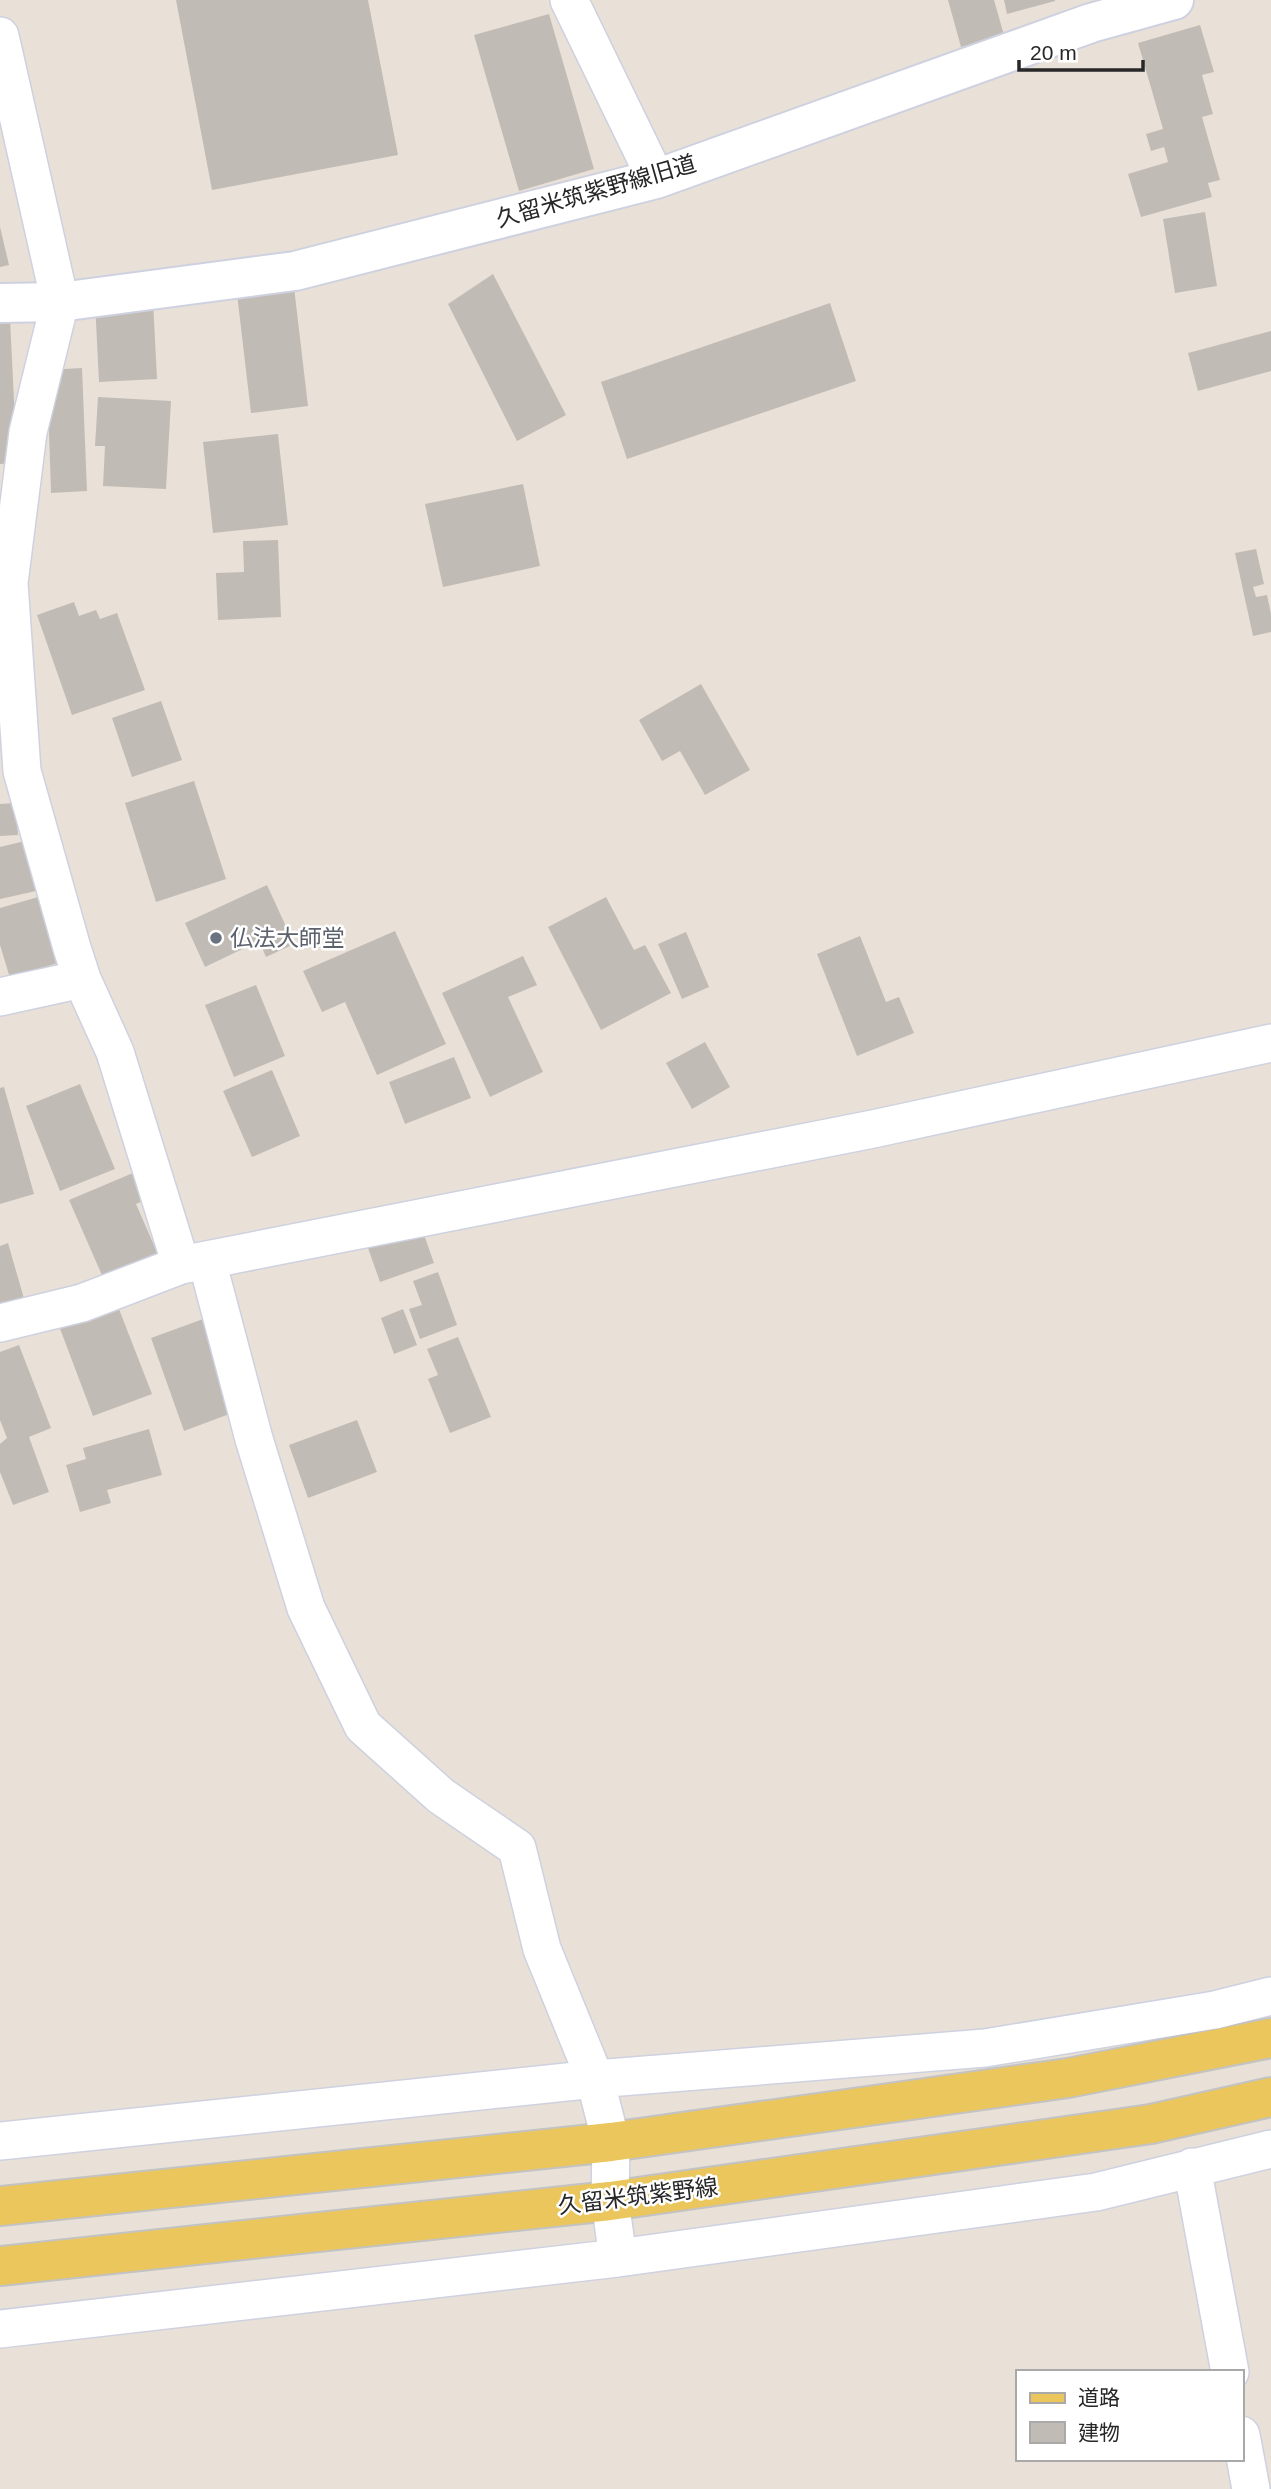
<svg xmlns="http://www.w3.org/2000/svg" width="1271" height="2489" font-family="Helvetica,'Noto Sans JP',sans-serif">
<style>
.building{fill:#c1bbb5}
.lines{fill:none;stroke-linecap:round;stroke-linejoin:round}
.minor-casing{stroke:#ced1df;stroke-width:40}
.tertiary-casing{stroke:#ced1df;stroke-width:42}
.primary-casing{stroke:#c3c3c3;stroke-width:42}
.minor{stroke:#fff;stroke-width:37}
.tertiary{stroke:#fff;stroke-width:38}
.primary{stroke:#eac65c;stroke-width:38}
.worship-dot{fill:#6b7280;stroke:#fff;stroke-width:2.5}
.labels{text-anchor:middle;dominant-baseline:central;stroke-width:5;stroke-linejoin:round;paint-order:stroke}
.street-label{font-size:23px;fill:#272727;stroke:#fff}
.worship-label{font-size:23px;fill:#5b616d;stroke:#fff;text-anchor:start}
</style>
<rect width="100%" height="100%" fill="#e9e1d8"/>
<path class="building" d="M176,0H368L398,155L212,190Z
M948,0H994L1004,35L961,47Z
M1004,0H1055V1L1007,14Z
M549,14L594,169L519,191L474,35Z
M1200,25L1214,72L1202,75L1213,114L1202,117L1220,180L1208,183L1212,197L1141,217L1128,174L1168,162L1164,147L1151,151L1146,134L1163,129L1138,43Z
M1205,212L1217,286L1175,293L1163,219Z
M0,227L9,265L0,267Z
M493,274L566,415L517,441L448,304Z
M294,287L308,406L251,413L237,294Z
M153,301L157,379L99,382L95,303Z
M830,303L856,381L627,459L601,382Z
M10,318L17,463L0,464V319Z
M1271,331V371L1198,391L1188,353Z
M82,368L87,491L51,493L47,370Z
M98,397L171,401L166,489L103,486L105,446H95Z
M278,434L288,525L213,533L203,442Z
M523,484L540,566L443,587L425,504Z
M278,540L281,617L218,620L216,573L244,572L243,541Z
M1256,549L1264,584L1253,587L1256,597L1267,595L1271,614V632L1253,636L1235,553Z
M74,602L79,616L96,610L100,619L117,613L145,690L72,715L37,615Z
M701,684L750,770L705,795L680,751L662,761L639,720Z
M161,701L182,760L132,777L112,718Z
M194,781L226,879L156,902L125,803Z
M15,803L18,835L0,836V804Z
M25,841L36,891L0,899V847Z
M267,885L294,944L266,957L259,941L205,967L185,923Z
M45,895L64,961L10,978L0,945V908Z
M606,897L634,950L645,945L671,993L601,1030L548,927Z
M395,931L446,1044L377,1075L345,1002L322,1012L303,971Z
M686,932L709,987L682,999L658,944Z
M860,936L886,1002L899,997L914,1033L857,1056L817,954Z
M523,956L537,985L508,997L543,1072L490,1097L442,993Z
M256,985L285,1056L234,1077L205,1005Z
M705,1042L730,1087L692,1109L666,1063Z
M454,1057L471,1098L405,1124L389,1082Z
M272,1070L300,1136L252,1157L223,1091Z
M80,1084L115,1169L60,1191L26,1106Z
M4,1087L34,1194L0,1204V1088Z
M140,1170L152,1197L136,1204L160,1259L105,1282L69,1200Z
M422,1229L434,1263L380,1282L368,1248Z
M8,1243L25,1302L0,1310V1246Z
M438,1272L457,1325L420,1339L409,1309L422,1305L413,1281Z
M117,1304L152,1394L93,1416L59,1326Z
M403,1309L417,1345L394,1354L381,1318Z
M206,1318L240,1410L184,1431L151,1338Z
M458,1337L491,1417L450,1433L428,1379L438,1375L427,1349Z
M19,1345L51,1428L29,1437L49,1492L13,1505L0,1472V1444L7,1438L0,1420V1352Z
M357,1420L377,1472L308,1498L289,1445Z
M149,1429L162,1475L107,1490L111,1503L80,1512L66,1465L86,1459L83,1448Z"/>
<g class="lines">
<defs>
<path id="minor" d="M569,0L656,179
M0,36L60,302L28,432L9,583L22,771L72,948L82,979L115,1052L181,1265
M0,997L82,979
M207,1261L254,1439L306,1608L363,1726L441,1796L517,1848L542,1949L595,2079L611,2142L610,2201L618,2258
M0,1323L82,1303L181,1265L873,1129L1271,1043
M0,2141L595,2079L985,2048L1215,2010L1271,1996
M1192,2167L1230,2372
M0,2329L618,2258L1096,2192L1271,2149
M1241,2435L1251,2489"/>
<path id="tertiary" d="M0,303L60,302L295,271L656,179L1091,23L1174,0"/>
<path id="primary" d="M0,2206L611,2142L1068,2078L1271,2038
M0,2266L610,2201L1151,2124L1271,2097"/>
</defs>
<use href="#minor" class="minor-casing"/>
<use href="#tertiary" class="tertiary-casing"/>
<use href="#primary" class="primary-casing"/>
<use href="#minor" class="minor"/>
<use href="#tertiary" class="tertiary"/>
<use href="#primary" class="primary"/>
</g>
<circle class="worship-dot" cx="216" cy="938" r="7"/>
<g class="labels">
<g class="street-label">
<text transform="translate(596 191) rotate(-16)">久留米筑紫野線旧道</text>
<text transform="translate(638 2196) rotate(-7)">久留米筑紫野線</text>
</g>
<g class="worship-label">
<text x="230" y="938">仏法大師堂</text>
</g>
</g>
<rect x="1016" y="2370" width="228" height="91" fill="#ffffff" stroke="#a9a9a9" stroke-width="2"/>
<rect x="1030" y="2393" width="35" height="10" fill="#eac65c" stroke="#a9a9a9" stroke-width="2"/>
<text x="1078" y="2405" font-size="21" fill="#272727">道路</text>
<rect x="1030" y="2422" width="35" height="21" fill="#c1bbb5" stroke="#a9a9a9" stroke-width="2"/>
<text x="1078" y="2440" font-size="21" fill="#272727">建物</text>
<path d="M1019 60v10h124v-10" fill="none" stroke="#272727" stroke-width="3.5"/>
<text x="1030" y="60" font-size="21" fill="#272727" stroke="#ffffff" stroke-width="5" paint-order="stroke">20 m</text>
</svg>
